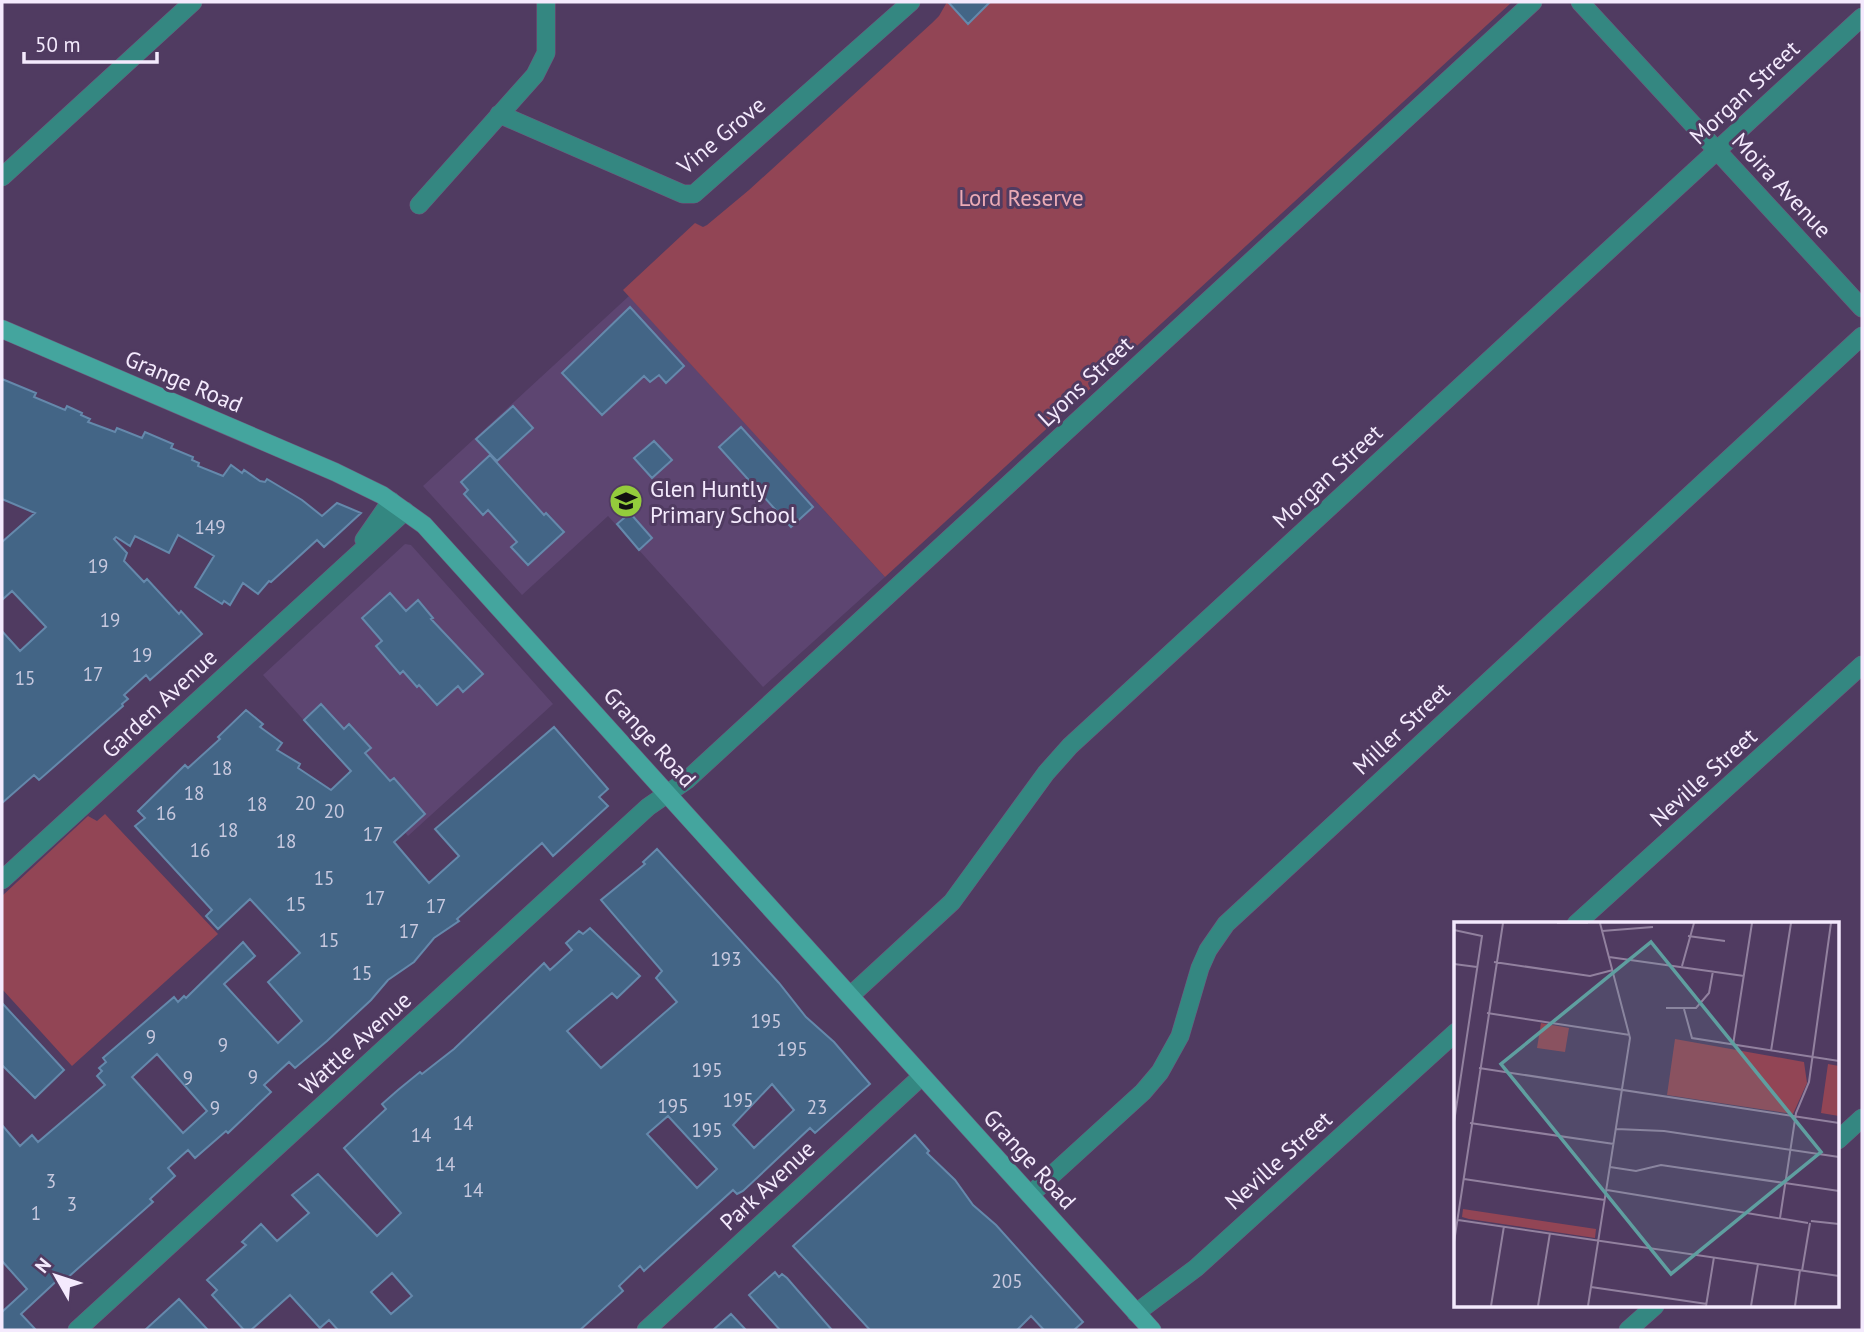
<svg xmlns="http://www.w3.org/2000/svg" width="1864" height="1332" font-family="'PT Sans',sans-serif">
<style>
.built{fill:#5d4571}
.green{fill:#924555}
.building{fill:#436586;stroke:#6589ac;stroke-width:2;fill-rule:evenodd}
.lines{fill:none;stroke-linecap:round;stroke-linejoin:round}
.minor-casing{stroke:#6e5a7d;stroke-width:19}
.tertiary-casing{stroke:#6e5a7d;stroke-width:19}
.secondary-casing{stroke:#6e5a7d;stroke-width:19}
.minor{stroke:#348781;stroke-width:18}
.tertiary{stroke:#348781;stroke-width:18}
.secondary{stroke:#44a59e;stroke-width:18}
.labels{text-anchor:middle;dominant-baseline:central;stroke-width:6;stroke-linejoin:round;paint-order:stroke}
.number-label{font-size:19px;fill:#c8c9df}
.street-label{font-size:23px;fill:#f4eafd;stroke:#503b61}
.park-label{font-size:23px;fill:#ecabb5;stroke:#503b61}
.poi-label{font-size:23px;fill:#f4eafd;stroke:#503b61;text-anchor:start}
.inset-road{fill:none;stroke:#92819f;stroke-width:2}
.view{fill:#5f9fa0;fill-opacity:0.15;stroke:#5f9fa0;stroke-width:3.5}
.inset-edge{fill:none;stroke:#f4eafd;stroke-width:3.5}
</style>
<rect width="100%" height="100%" fill="#503b61"/>
<path class="built" d="M629,296L885,577L763,687L608,516L522,595L423,486Z
M405,544L411,545L553,704L408,836L263,675Z"/>
<path class="green" d="M947,2H1512L885,577L623,290L695,223L703,227L707,225L749,190L932,23L939,16Z
M105,814L218,934L72,1066L2,989V896L88,816L97,821Z"/>
<path class="building" d="M948,2H990L968,24Z
M630,307L684,366L666,383L659,375L650,382L644,376L602,415L562,373Z
M2,379L36,393L34,397L65,410L67,406L82,413L81,415L90,419L88,422L115,432L117,428L142,438L145,432L173,444L171,448L193,457L192,460L199,463L198,466L223,476L231,465L242,473L244,470L260,481L265,482L267,479L302,500L322,516L337,503L361,513L324,547L317,540L271,582L269,581L258,594L243,583L230,605L224,601L222,604L195,587L214,556L178,535L169,553L135,536L130,546L116,537L114,539L127,553L124,561L144,582L147,579L179,614L181,611L202,634L150,680L146,675L124,695L128,699L122,704L123,706L39,780L34,775L2,803V631L20,651L46,627L12,591L2,600V542L35,513L2,499Z
M513,406L533,428L497,461L476,439Z
M741,427L813,507L791,527L719,447Z
M654,441L672,460L652,478L634,458Z
M490,455L544,515L546,513L564,532L528,565L511,547L517,542L488,510L483,515L464,494L468,490L461,482Z
M630,513L652,538L639,550L617,524Z
M390,593L406,611L418,600L433,618L431,619L483,674L463,692L458,686L437,705L419,685L417,687L403,671L400,674L376,646L382,641L362,618Z
M321,704L344,729L349,724L371,748L365,753L390,781L394,778L425,814L394,842L429,883L459,856L435,829L554,727L608,789L599,797L608,806L553,856L542,843L457,919L459,921L434,938L414,962L388,980L371,1000L327,1041L295,1068L289,1062L264,1085L271,1092L228,1133L226,1131L195,1158L188,1150L168,1168L175,1176L150,1199L153,1202L66,1279L63,1275L21,1314L36,1330H2V1312L27,1289L2,1261V1125L20,1146L32,1135L38,1142L105,1085L97,1076L102,1071L99,1068L106,1062L103,1058L174,997L178,1002L184,996L186,998L243,942L255,956L224,984L278,1043L302,1021L268,982L300,953L250,899L218,929L206,916L212,910L135,826L145,818L138,811L185,765L188,768L220,739L218,737L246,710L263,724L260,727L282,743L277,750L300,764L298,768L331,790L351,771L304,720ZM157,1054L207,1111L183,1133L132,1077Z
M657,849L779,983L806,1017L834,1042L870,1084L815,1133L810,1128L743,1191L737,1194L733,1190L644,1271L640,1266L619,1286L623,1291L580,1330H338L329,1320L320,1328L290,1295L251,1330H244L212,1295L217,1290L207,1280L246,1245L242,1242L261,1224L277,1241L309,1213L292,1195L318,1174L377,1236L401,1213L344,1148L386,1109L382,1104L398,1090L420,1072L422,1074L454,1049L544,963L550,970L572,950L566,943L579,931L583,934L590,928L640,976L617,998L612,993L567,1031L601,1068L677,1002L656,978L662,971L601,900L645,864L643,862ZM772,1084L794,1110L754,1148L733,1125ZM668,1116L717,1169L697,1188L647,1134ZM392,1273L412,1296L391,1314L371,1292Z
M2,1003L64,1070L35,1098L2,1065Z
M915,1135L929,1151L927,1153L955,1180L973,1205L996,1225L1083,1322L1074,1330H1044L1031,1316L1017,1330H870L793,1246Z
M775,1272L779,1277L782,1274L787,1278L832,1330H780L749,1295Z
M179,1299L208,1330H145Z
M731,1314L746,1330H713Z"/>
<g class="lines">
<defs>
<path id="minor" d="M1580,2L1862,308
M499,114L683,194H694L911,2
M2,177L193,2
M419,205L535,75L546,53V2
M364,540L391,501
M2,880L405,511
M1576,924L1862,665
M850,996L952,902L1046,773L1070,746L1862,17
M1030,1195L1143,1092L1160,1072L1180,1036L1200,968L1208,950L1226,924L1862,336
M1136,1313L1196,1268L1456,1032
M77,1330L648,807L687,780L1533,2
M646,1330L922,1076"/>
<path id="tertiary" d="M1838,1140L1862,1118
M1628,1330L1655,1306"/>
<path id="secondary" d="M2,329L335,472L382,495L424,525L1152,1330"/>
</defs>
<use href="#minor" class="minor-casing"/>
<use href="#tertiary" class="tertiary-casing"/>
<use href="#secondary" class="secondary-casing"/>
<use href="#minor" class="minor"/>
<use href="#tertiary" class="tertiary"/>
<use href="#secondary" class="secondary"/>
</g>
<defs>
<symbol id="school-disc" viewBox="-11 -11 22 22"><circle r="9.5" fill="#94cc3c" stroke="#503b61"/><path d="M0-5L7-2L0 1L-7-2ZM-4 1L0 2.5L4 1V4Q0 6-4 4Z" fill="#111"/></symbol>
</defs>
<g fill-rule="evenodd">
<use href="#school-disc" x="607" y="482" width="38" height="38"/>
</g>
<g class="labels">
<g class="number-label">
<text x="210" y="527">149</text>
<text x="98" y="566">19</text>
<text x="110" y="620">19</text>
<text x="142" y="655">19</text>
<text x="93" y="674">17</text>
<text x="25" y="678">15</text>
<text x="222" y="768">18</text>
<text x="194" y="793">18</text>
<text x="305" y="803">20</text>
<text x="257" y="804">18</text>
<text x="334" y="811">20</text>
<text x="166" y="813">16</text>
<text x="228" y="830">18</text>
<text x="373" y="834">17</text>
<text x="286" y="841">18</text>
<text x="200" y="850">16</text>
<text x="324" y="878">15</text>
<text x="375" y="898">17</text>
<text x="296" y="904">15</text>
<text x="436" y="906">17</text>
<text x="409" y="931">17</text>
<text x="329" y="940">15</text>
<text x="726" y="959">193</text>
<text x="362" y="973">15</text>
<text x="766" y="1021">195</text>
<text x="151" y="1037">9</text>
<text x="223" y="1045">9</text>
<text x="792" y="1049">195</text>
<text x="707" y="1070">195</text>
<text x="253" y="1077">9</text>
<text x="188" y="1078">9</text>
<text x="738" y="1100">195</text>
<text x="673" y="1106">195</text>
<text x="817" y="1107">23</text>
<text x="215" y="1108">9</text>
<text x="463" y="1123">14</text>
<text x="707" y="1130">195</text>
<text x="421" y="1135">14</text>
<text x="445" y="1164">14</text>
<text x="51" y="1181">3</text>
<text x="473" y="1190">14</text>
<text x="72" y="1204">3</text>
<text x="36" y="1213">1</text>
<text x="1007" y="1281">205</text>
</g>
<g class="street-label">
<text transform="translate(1744 92) rotate(-43)">Morgan Street</text>
<text transform="translate(721 135) rotate(-40)">Vine Grove</text>
<text transform="translate(1782 185) rotate(47)">Moira Avenue</text>
<text transform="translate(184 381) rotate(23)">Grange Road</text>
<text transform="translate(1085 381) rotate(-43)">Lyons Street</text>
<text transform="translate(1327 476) rotate(-43)">Morgan Street</text>
<text transform="translate(159 703) rotate(-43)">Garden Avenue</text>
<text transform="translate(1401 728) rotate(-43)">Miller Street</text>
<text transform="translate(650 737) rotate(48)">Grange Road</text>
<text transform="translate(1703 777) rotate(-42)">Neville Street</text>
<text transform="translate(355 1043) rotate(-42)">Wattle Avenue</text>
<text transform="translate(1030 1159) rotate(48)">Grange Road</text>
<text transform="translate(1278 1160) rotate(-42)">Neville Street</text>
<text transform="translate(767 1185) rotate(-43)">Park Avenue</text>
</g>
<g class="park-label">
<text x="1021" y="197">Lord Reserve</text>
</g>
<g class="poi-label">
<text x="650" y="488">Glen Huntly<tspan x="650" dy="26">Primary School</tspan></text>
</g>
</g>
<g transform="translate(1454 922)">
<rect width="385" height="385" fill="#503b61"/>
<path d="M87,101L115,106L111,130L83,126ZM221,117L350,140L353,161L339,192L213,173ZM374,142L385,144V194L367,191ZM9,287L142,307L141,316L15,297L8,295Z" fill="#924555"/>
<path class="inset-road" d="M103,1H134M0,8L28,14L0,200M148,9L199,5M234,14L271,19M155,35L290,54M40,40L136,54L159,48M0,42L23,45M228,44L240,1M212,86H242L255,71L259,49M230,87L238,116L385,139M33,91L176,113M279,123L298,1M317,129L337,1M25,146L385,201M16,201L160,222M162,207L210,209L385,235M156,245L182,249L207,243L385,269M10,257L151,278M153,268L354,301M326,296L342,191L355,160L377,1M4,298L385,354M357,299L385,302M0,320L49,1M348,349L356,301M137,365L253,382M37,384L50,304M84,384L96,311M134,384L176,116L146,1M252,384L260,335M297,384L304,342M341,384L346,348"/>
<path class="view" d="M197,20L367,230L217,352L47,142Z"/>
<rect width="385" height="385" class="inset-edge"/>
</g>
<rect width="1864" height="1332" fill="none" stroke="#f4eafd" stroke-width="7"/>
<g transform="translate(56 1276) rotate(309)" stroke="#503b61" stroke-width="5" paint-order="stroke">
<path d="M0-5L12 26L0 18L-12 26Z" fill="#f4eafd"/>
<text y="-10" font-size="19" font-weight="bold" text-anchor="middle" fill="#f4eafd">N</text>
</g>
<path d="M24 52v10h133v-10" fill="none" stroke="#f4eafd" stroke-width="3.5"/>
<text x="35" y="52" font-size="21" fill="#f4eafd" stroke="#503b61" stroke-width="5" paint-order="stroke">50 m</text>
</svg>
